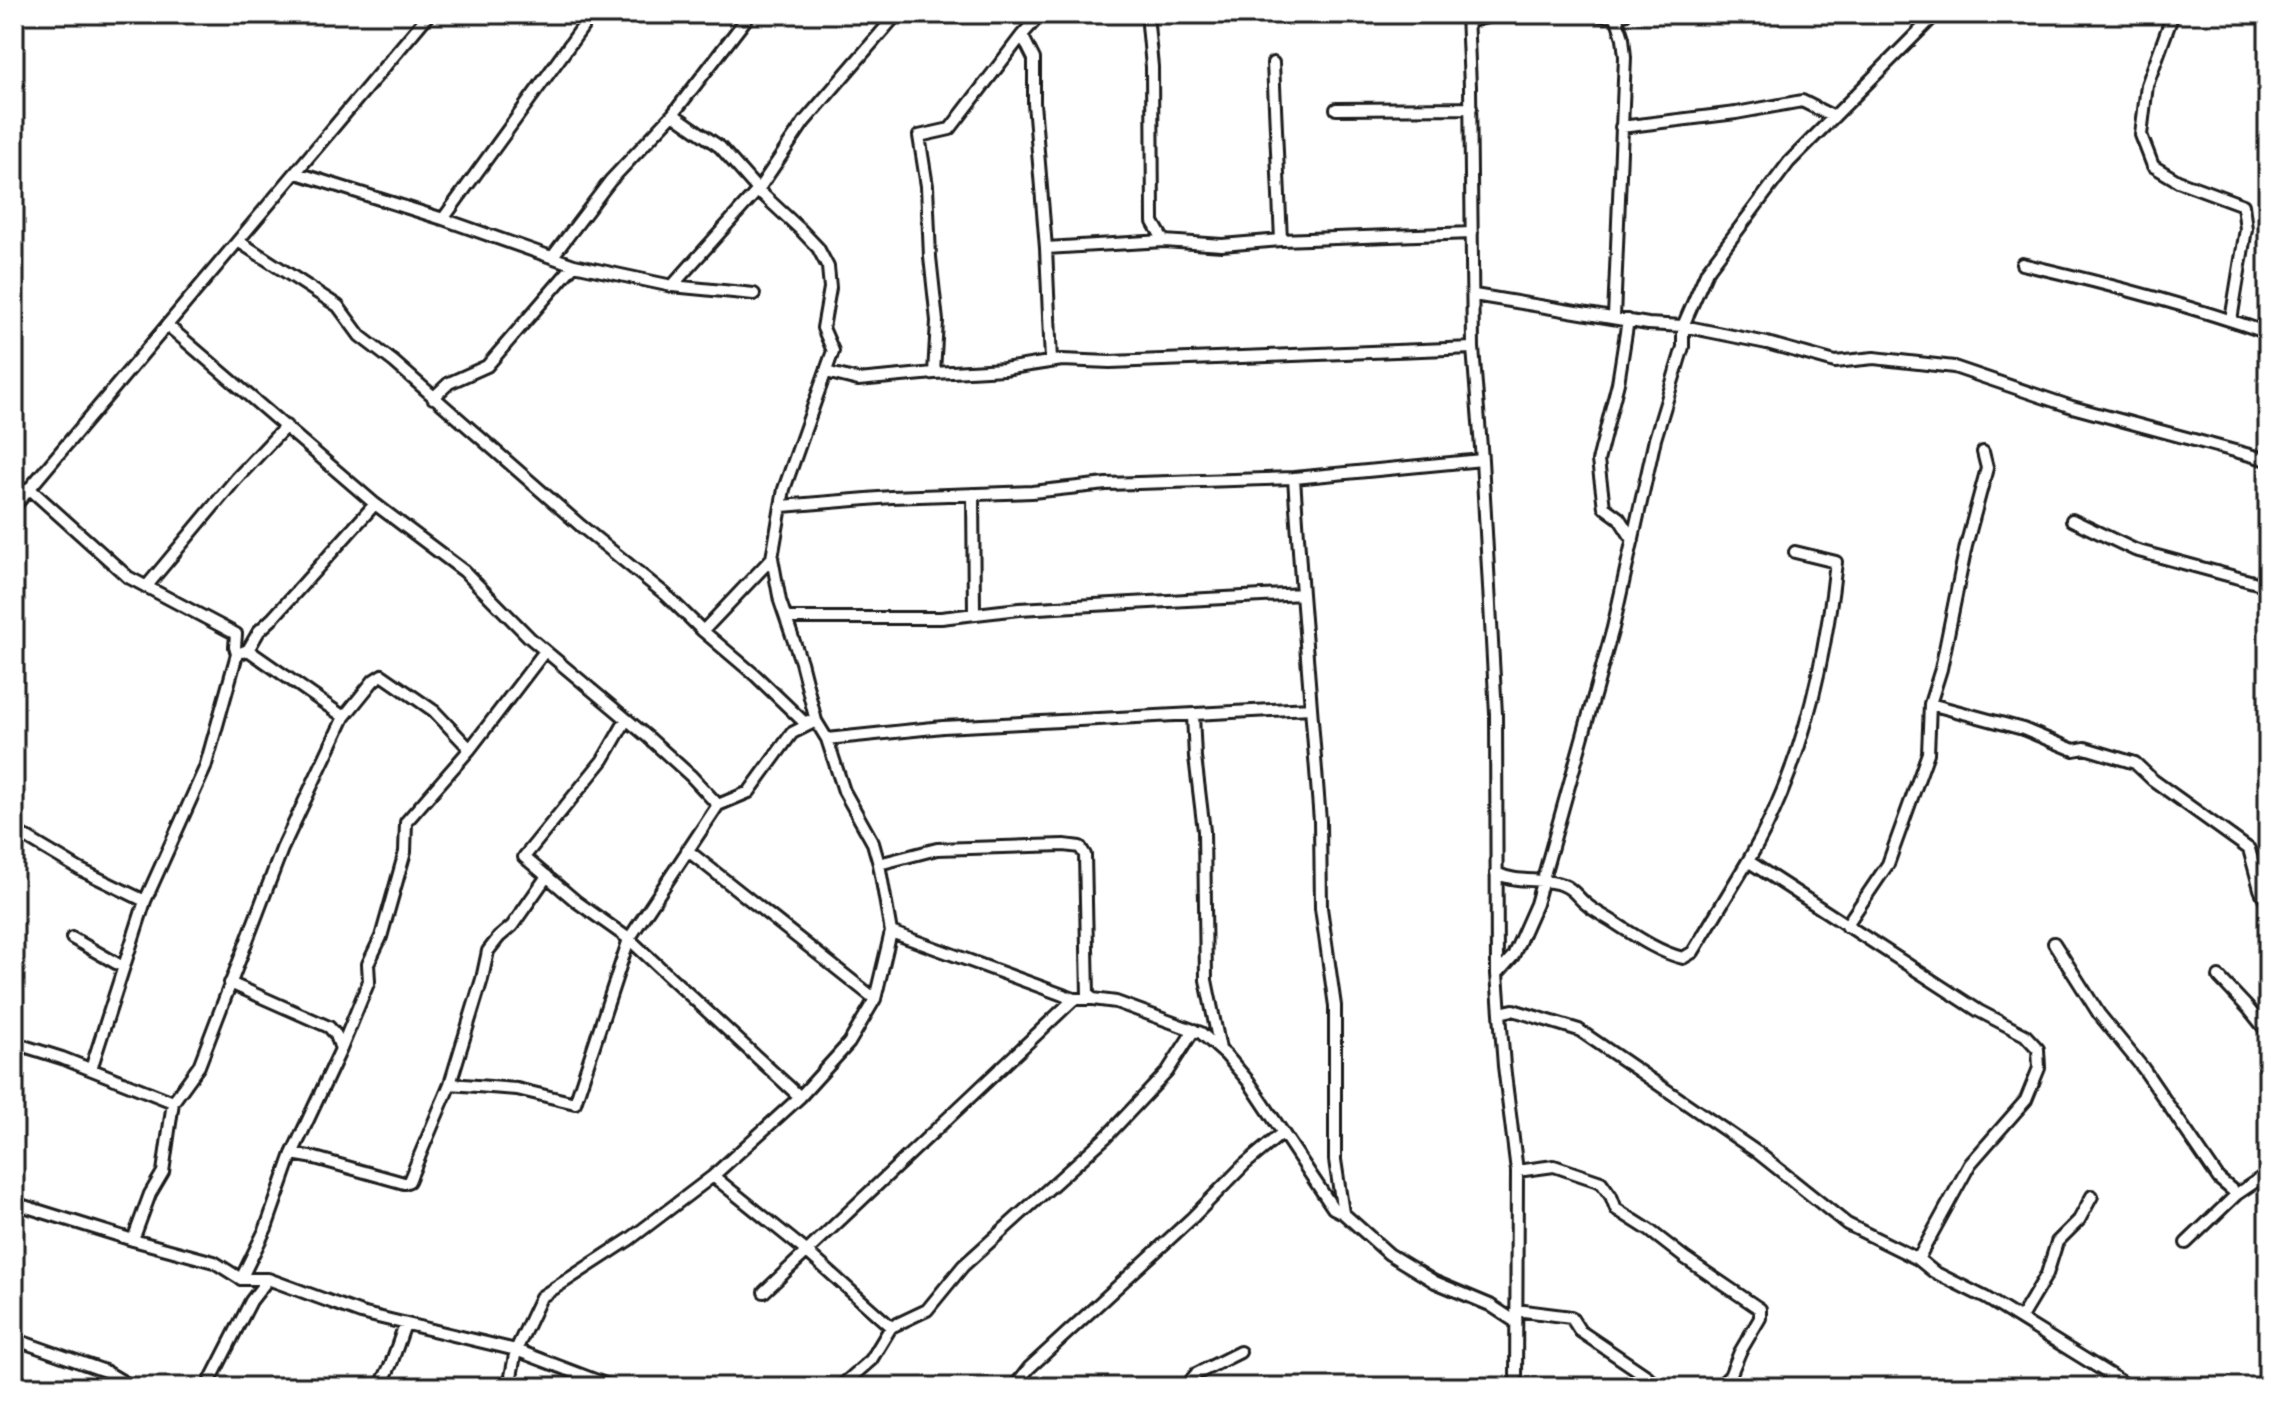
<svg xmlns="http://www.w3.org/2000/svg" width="2282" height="1401" font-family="'Balsamiq Sans',sans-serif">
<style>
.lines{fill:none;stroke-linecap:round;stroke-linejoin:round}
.minor-casing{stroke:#1c1c1c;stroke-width:16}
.minor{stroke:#fff;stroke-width:10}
</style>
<rect width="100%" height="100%" fill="#fff"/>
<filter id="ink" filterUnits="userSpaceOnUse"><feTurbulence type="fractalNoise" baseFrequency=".0125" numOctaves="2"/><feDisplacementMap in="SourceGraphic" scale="16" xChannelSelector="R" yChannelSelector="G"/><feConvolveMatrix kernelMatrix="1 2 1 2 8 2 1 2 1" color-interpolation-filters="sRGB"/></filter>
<g filter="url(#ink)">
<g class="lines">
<defs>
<path id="minor" d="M1147,14L1152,67L1153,222L1164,241L1222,245L1281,240L1472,233
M1467,14L1470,87L1473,348L1482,460L1496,714L1497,974L1504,1066L1517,1171L1516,1387
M1589,14L1608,16L1625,14
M2173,14L2147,85L2141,135L2153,166L2178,181L2243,205L2246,229L2231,320
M1467,22L1499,14
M1022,35L1034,59V103L1046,248L1164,241
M1273,63L1281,240
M1336,109L1471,108
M673,114L720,147L758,190L800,229L818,248L828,267L830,288L823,328L833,351L784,489L772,558L780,601L801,662L816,721L827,739L844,791L873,843L879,864L891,932L875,999L687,850
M1621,127L1736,113L1802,101L1834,117
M297,173L443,219L574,265L672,286L754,294
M443,219L592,14
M238,241L338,306L360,336L394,362L581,526L665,594L703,631L756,676L807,725L808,721
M1046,248L1051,361
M553,256L610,181L673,114L750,14
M2022,264C2105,283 2188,305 2268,333
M672,286L758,190L804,122L897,14
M1474,295L1648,324L1683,326L1767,343L1835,362L1874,358L1954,367L2072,407L2268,460
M1614,317L1625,57L1623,38L1616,16
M1628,320L1618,383L1598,461L1604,507L1619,518L1633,540
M167,325L375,504L464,571L530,638L649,738L691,776L718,805L749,792L792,733L816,721
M826,372L858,380L934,373L937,321L930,257L927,186L919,136L950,129L1022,35L1041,14
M934,373L1004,369L1062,360L1110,362L1473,348
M433,398L449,383L487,366L574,265
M29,488L128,577L236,634L235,647L237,654L205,768L145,901
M973,494L974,614
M782,506L891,497L1032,492L1106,484L1294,478
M14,507L429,14
M2072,520L2135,550L2268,586
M146,587L236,479L286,426
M1302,594L1320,821L1321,908L1335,1006V1160L1343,1213
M786,618H941L1019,609L1302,594L1294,478L1482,460
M703,631L772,558
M243,652L248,650L259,631L272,619L375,504
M1930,704L2023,729L2074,750L2085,748L2135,763L2153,780L2249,849L2260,889L2268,906
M1193,715L1195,757L1204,831L1206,980L1220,1049
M626,720L603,760L524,857L577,902L629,939L800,1097
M827,739L943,727L1311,708
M470,749L545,651
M14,830L81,870L145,901L91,1069
M1748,861C1801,772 1825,665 1836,562L1795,552
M879,864L937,849L1064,845L1080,847L1085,855L1088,995L1093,999
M1496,873C1518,884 1541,877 1563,885C1574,889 1577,897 1586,904C1594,911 1604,916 1612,921C1634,935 1658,952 1683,958L1693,952L1748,861L1979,1011L2025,1035L2038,1049L2039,1068L2026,1100L1970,1164L1918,1259L1934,1272L1986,1298L2130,1387
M1846,926L1888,864L1928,753L1930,704L1941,669L1966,546L1987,468L1983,452
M891,932L1074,999H1093L1116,1002L1201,1033L1226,1055L1249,1082L1333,1208L1343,1213L1389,1254L1435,1282L1490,1305L1516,1322
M72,938L123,967
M2054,943L2099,1014L2143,1068L2219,1179L2237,1194
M1497,974L1513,956L1536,904L1613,628L1655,439L1683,347V326L1707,271L1789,162L1936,14
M2219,977L2248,1008L2268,1033
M230,983L329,1027L336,1035L341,1049
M1500,1013L1513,1010L1579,1030L1757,1152L1847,1224L1918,1259
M14,1043L62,1058L173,1102L163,1172L150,1194L133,1240
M450,1084L517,1089L575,1103L629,939L718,805
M173,1102L199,1066L282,849L344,717L248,650
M292,1154L315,1158L404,1183L409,1181L450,1084L482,979L488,951L499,937L512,926L547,876
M1517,1171L1554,1166L1601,1182L1611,1196L1616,1209L1649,1230L1685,1258L1760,1309V1318L1740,1352L1730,1376L1718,1387
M713,1176L806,1251L891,1327L871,1360L840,1387
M14,1203L133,1240L214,1262L241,1279H268L361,1313L516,1350L613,1387
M2186,1243L2237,1194L2268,1173
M241,1279L266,1228L292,1154L341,1049L369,981L368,964L381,937L405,852L406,822L470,749L434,711L382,675L374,680L344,717
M764,1292L1074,999
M1516,1310L1571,1317L1580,1331L1648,1377L1655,1387
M2020,1319L2047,1274L2057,1242L2079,1220L2092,1196
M891,1327L927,1310L963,1266L1106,1137L1167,1072L1194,1030
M17,1340L105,1371L132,1387
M207,1387L251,1301L268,1279
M380,1387L391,1364L405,1324
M509,1387L516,1350L541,1297L630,1239L713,1176L800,1097L849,1043L875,999
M659,1387H663
M1014,1387L1029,1368L1191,1219L1244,1165L1282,1133
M1186,1387L1196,1374L1240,1352"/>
</defs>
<use href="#minor" class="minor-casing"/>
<use href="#minor" class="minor"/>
</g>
</g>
<rect width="2282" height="1401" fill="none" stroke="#fff" stroke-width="48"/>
<rect x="24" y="24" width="2234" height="1353" fill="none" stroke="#1c1c1c" stroke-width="3" filter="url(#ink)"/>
</svg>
